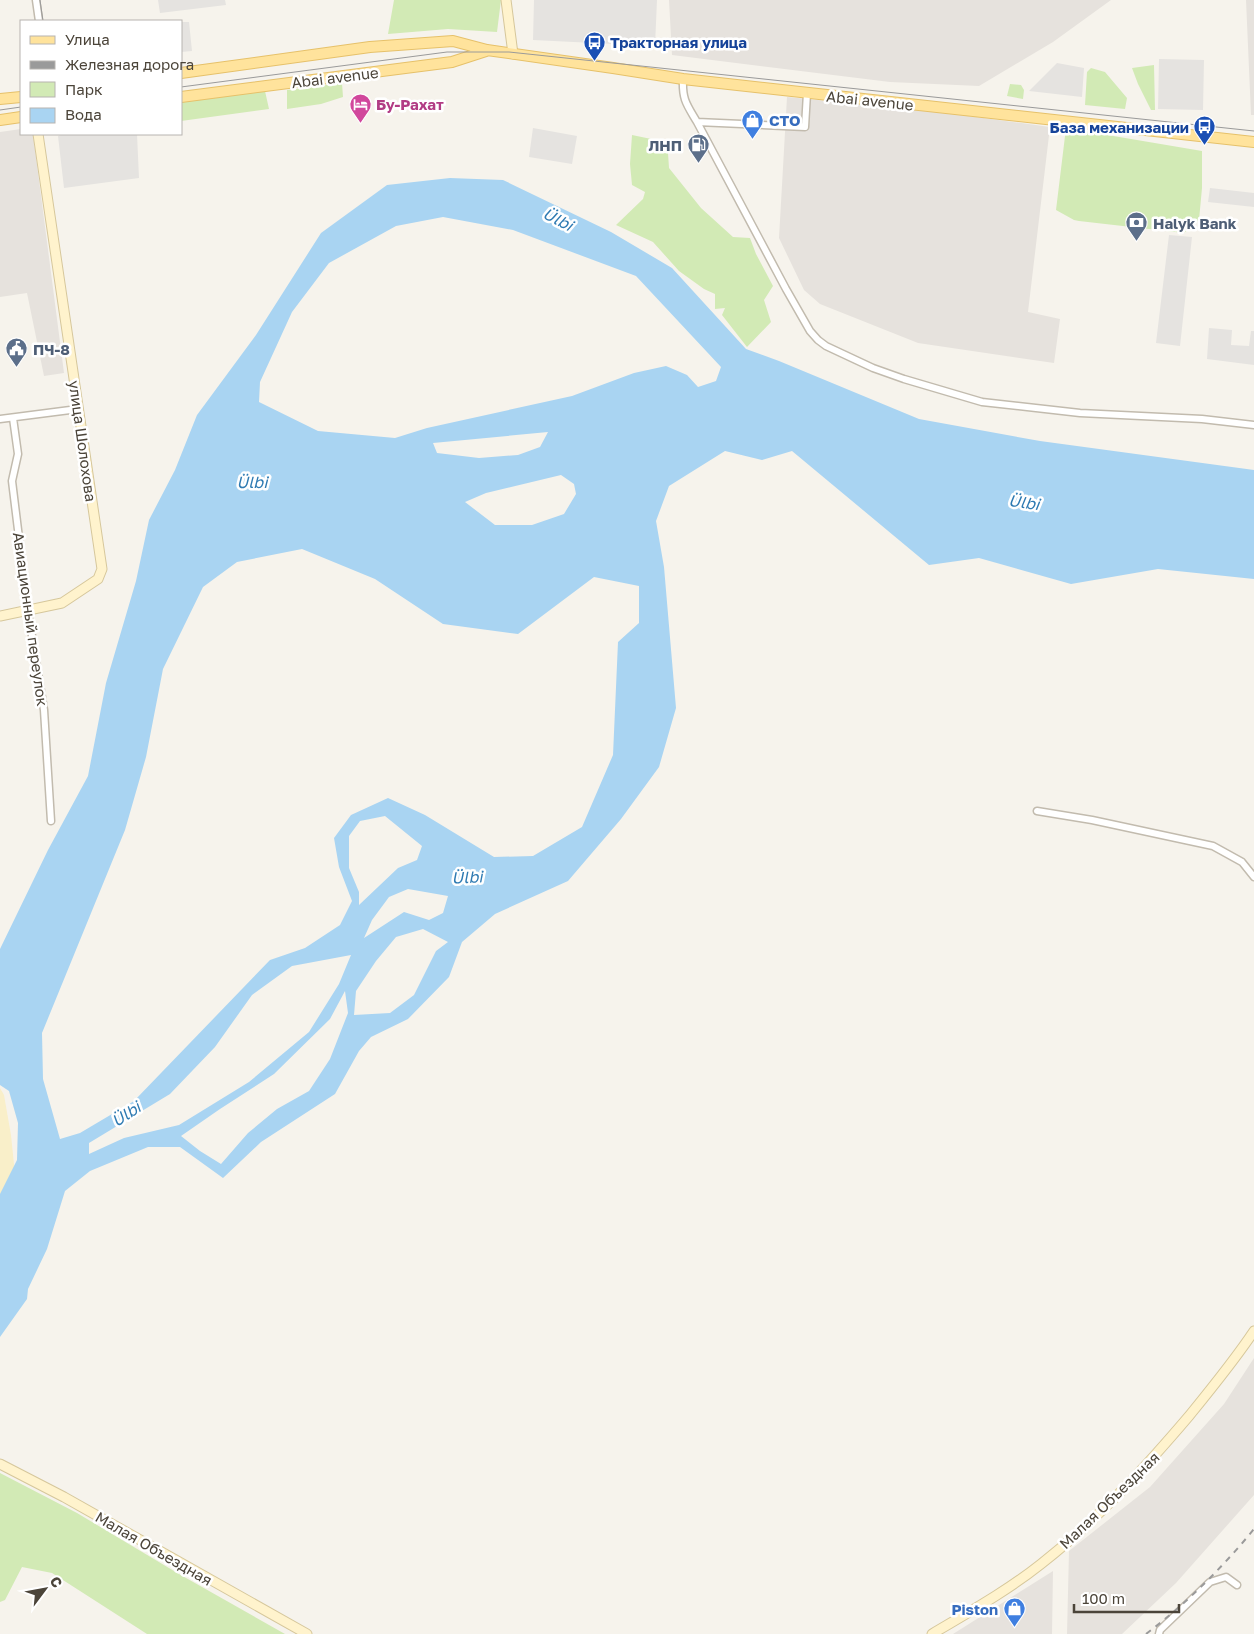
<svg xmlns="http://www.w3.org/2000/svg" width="1254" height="1634" font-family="'Golos Text',sans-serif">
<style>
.industrial{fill:#e6e2dd}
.green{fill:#d2eab5}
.sand{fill:#f9efc9}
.parking{fill:#e5e3e0}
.water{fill:#a9d4f2;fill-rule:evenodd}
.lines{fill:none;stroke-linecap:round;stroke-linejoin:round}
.street-casing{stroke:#c2bbae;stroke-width:9}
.secondary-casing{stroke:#d6c79b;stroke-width:11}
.primary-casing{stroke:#e6c16a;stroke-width:12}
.street{stroke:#fff;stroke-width:6}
.secondary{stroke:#fff3cd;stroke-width:9}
.primary{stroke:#ffe39c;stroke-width:10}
.tram{stroke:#9a9a9a;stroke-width:1}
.rail{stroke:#9a9a9a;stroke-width:2;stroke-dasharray:6 6;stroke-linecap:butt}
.labels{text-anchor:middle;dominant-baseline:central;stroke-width:5;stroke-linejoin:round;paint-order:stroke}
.transit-label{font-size:15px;font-weight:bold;fill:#164399;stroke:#fff;text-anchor:start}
.street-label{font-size:15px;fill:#4b4439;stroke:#fff}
.hotel-label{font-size:15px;font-weight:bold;fill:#b23c85;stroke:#fff;text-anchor:start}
.shop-label{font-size:15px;font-weight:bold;fill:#366cbe;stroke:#fff;text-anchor:start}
.service-label{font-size:15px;font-weight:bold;fill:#4e5e75;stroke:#fff;text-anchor:start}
.water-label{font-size:16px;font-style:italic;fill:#2e7ab2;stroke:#fff}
</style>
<rect width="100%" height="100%" fill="#f6f3ec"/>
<path class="industrial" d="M669,0H1111L1053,42L979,86L890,82L672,55Z
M1246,0H1254V115H1251Z
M787,97L940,112L1050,127L1028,312L1060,319L1054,363L918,343L820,304L804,290L779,238Z
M21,129V134H33L64,373L44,376L27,293L0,297V132Z
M1254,1358V1495L1176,1583L1122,1634H1067L1069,1551L1150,1487L1224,1404Z
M1053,1571L1052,1634H953Z"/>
<path class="green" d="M394,0H501L497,32L448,29L388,34Z
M1154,65L1155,110H1151L1138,84L1132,68Z
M1091,68L1105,72L1127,98L1125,109L1085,105L1087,72Z
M342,83L343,97L321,104L287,109V90Z
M1010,84L1021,85L1024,90L1023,99L1007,96Z
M265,91L269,109L181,121V102Z
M1066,128L1202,151V188L1199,220L1184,233L1079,221L1074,220L1056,210Z
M632,135L661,141L668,153L669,168L701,208L733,237L750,238L756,254L773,286L764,300L771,322L747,347L722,315L725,308L715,309V294L704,289L679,271L653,242L616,225L643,199L645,192L632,185L630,164Z
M0,1473L77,1513L179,1574L285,1634H147L52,1573L22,1567L5,1600L0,1602Z"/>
<path class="sand" d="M0,1088L4,1095L11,1135L15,1174L0,1234Z"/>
<path class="parking" d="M158,0H225L226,5L160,13Z
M534,0H657L655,46L533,40Z
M181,22H189L192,51L181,52Z
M1159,59L1204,60L1203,110L1158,109Z
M1057,63L1084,68L1082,97L1029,91Z
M533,128L577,136L572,164L529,157Z
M63,134H137L139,178L64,188L58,136Z
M1210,188L1254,193V207L1208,202Z
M1169,235L1192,237L1180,346L1156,343Z
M1209,328L1232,330L1231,345L1249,346L1251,331H1254V365L1207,359Z"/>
<path class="water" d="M450,178L503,180L611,232L672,268L746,349L779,361L919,419L1040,441L1254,470V579L1158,569L1071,584L979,558L929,565L792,451L762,460L725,451L669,486L656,521L664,567L676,708L659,767L621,819L568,881L495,914L462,942L449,977L408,1019L371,1037L359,1051L335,1094L261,1142L223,1178L180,1147H148L90,1171L65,1191L47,1249L28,1289L27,1299L0,1337V1194L17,1160L18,1123L9,1091L0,1085V949L48,850L88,776L106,683L136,581L149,520L175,470L197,415L256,335L321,233L387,185ZM443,217L513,230L636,276L721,367L716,381L698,387L687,375L666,366L634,373L572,396L427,428L395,438L318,431L259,402L260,382L292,312L329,263L396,226ZM548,432L540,447L518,455L479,458L437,453L433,443ZM561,475L574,484L576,494L564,514L532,525H495L465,502L486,493ZM302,549L375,579L443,624L518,634L594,577L639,586V623L618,642L613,755L582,827L533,856L494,857L425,815L388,798L351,815L334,838L339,867L352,901L340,925L305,948L270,960L134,1101L80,1133L60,1139L43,1079L42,1033L125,830L146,757L163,669L203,587L237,562ZM385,816L422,846L417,860L398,868L359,905V892L349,868V836L360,821ZM408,889L448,896L443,913L429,920L404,912L364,938L372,920L389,897ZM423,929L448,942L436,951L414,995L390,1013L354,1015L356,991L376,961L396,937ZM351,955L339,984L309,1032L249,1082L179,1125L124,1138L89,1154V1143L170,1094L215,1047L252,995L292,966ZM345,991L348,1013L330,1059L309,1091L277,1109L248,1133L221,1164L200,1151L181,1136L220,1109L274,1074L330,1019Z"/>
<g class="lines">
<defs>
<path id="street" d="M36,0L39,21
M683,79C682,100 687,105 697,122L786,289L810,331L818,340L826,346L873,368L904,379L982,402L1080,413L1202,419L1254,425
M697,122L805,127L807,93
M13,418L18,454L12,481L28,611L44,710L51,821
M0,419L78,409
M1037,811L1092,820L1213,846L1242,862L1254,877
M1159,1634L1160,1630L1210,1582L1226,1577L1237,1585"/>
<path id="secondary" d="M506,0L513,54
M0,616L62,603L98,579L102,569L38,134
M0,1464L64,1497L307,1634
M932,1634C969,1612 1007,1591 1041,1564C1096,1521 1144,1469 1189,1416C1211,1389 1234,1361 1254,1331"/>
<path id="primary" d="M181,73L370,47L453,41L487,50L613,68L683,79L1254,142
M181,97L452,62L486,51
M0,99L21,97
M0,120L21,117"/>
</defs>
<use href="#street" class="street-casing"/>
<use href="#secondary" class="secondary-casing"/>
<use href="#primary" class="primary-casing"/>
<use href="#street" class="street"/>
<use href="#secondary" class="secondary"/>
<use href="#primary" class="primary"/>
<path class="tram" d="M40,0L43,21
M181,87L447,52H509L1254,131
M0,110L21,107"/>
<path class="rail" d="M1146,1634C1187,1603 1222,1568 1254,1529"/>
</g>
<defs>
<symbol id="bus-pin" viewBox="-11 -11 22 30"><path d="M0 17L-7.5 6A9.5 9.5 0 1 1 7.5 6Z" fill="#1a4fb4" stroke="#fff"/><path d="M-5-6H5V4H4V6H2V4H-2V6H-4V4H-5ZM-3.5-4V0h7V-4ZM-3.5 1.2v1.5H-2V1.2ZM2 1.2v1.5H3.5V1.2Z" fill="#fff"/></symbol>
<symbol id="hotel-pin" viewBox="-11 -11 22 30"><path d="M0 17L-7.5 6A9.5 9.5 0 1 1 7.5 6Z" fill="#d1479c" stroke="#fff"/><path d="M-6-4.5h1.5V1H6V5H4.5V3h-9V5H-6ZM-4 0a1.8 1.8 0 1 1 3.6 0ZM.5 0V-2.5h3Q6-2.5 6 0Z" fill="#fff"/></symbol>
<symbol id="shop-pin" viewBox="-11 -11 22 30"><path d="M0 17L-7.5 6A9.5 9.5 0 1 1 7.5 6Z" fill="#3f7fe0" stroke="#fff"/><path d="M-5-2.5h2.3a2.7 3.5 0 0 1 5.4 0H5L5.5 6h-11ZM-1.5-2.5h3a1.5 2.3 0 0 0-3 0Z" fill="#fff"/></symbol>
<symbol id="fuel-pin" viewBox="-11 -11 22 30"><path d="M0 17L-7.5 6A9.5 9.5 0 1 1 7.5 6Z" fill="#5c6f8a" stroke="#fff"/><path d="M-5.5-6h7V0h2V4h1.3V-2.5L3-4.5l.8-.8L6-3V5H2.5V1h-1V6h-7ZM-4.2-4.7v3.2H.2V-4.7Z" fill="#fff"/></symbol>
<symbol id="bank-pin" viewBox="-11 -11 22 30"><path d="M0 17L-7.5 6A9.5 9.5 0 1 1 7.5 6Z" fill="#5c6f8a" stroke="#fff"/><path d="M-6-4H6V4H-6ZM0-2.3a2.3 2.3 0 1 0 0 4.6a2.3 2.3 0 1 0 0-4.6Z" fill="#fff"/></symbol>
<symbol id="civic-pin" viewBox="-11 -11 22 30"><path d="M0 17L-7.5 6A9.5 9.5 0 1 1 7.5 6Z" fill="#5c6f8a" stroke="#fff"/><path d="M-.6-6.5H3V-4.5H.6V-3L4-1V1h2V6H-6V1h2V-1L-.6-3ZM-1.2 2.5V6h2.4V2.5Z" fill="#fff"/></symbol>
</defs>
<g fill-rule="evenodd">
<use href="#bus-pin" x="582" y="30" width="25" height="34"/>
<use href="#hotel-pin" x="348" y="92" width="25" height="34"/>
<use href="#shop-pin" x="740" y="108" width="25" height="34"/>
<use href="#bus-pin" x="1192" y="114" width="25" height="34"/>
<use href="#fuel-pin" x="686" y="132" width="25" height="34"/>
<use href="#bank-pin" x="1124" y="210" width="25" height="34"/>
<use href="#civic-pin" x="4" y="336" width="25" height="34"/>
<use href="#shop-pin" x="1002" y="1596" width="25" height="34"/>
</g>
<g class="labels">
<g class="transit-label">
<text x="610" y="42">Тракторная улица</text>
<text x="1189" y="127" text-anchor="end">База механизации</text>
</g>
<g class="street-label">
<text transform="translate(335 77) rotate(-7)">Abai avenue</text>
<text transform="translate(870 100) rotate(6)">Abai avenue</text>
<text transform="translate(83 441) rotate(82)">улица Шолохова</text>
<text transform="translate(31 619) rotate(82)">Авиационный переулок</text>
<text transform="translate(1109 1500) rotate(-44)">Малая Объездная</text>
<text transform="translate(154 1548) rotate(30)">Малая Объездная</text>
</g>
<g class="hotel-label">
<text x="376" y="104">Бу-Рахат</text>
</g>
<g class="shop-label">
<text x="769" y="120">СТО</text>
<text x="998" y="1609" text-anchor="end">Piston</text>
</g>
<g class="service-label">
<text x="682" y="145" text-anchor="end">ЛНП</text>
<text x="1153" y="223">Halyk Bank</text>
<text x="33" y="349">ПЧ-8</text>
</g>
<g class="water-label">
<text transform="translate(558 219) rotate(27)">Ülbi</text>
<text x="252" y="482">Ülbi</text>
<text transform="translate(1024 502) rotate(8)">Ülbi</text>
<text transform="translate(467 877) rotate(-3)">Ülbi</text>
<text transform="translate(126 1114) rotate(-34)">Ülbi</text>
</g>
</g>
<rect x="20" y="20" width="162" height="115" fill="#ffffff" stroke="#b7b4b0"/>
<rect x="30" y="36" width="25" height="8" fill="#ffe39c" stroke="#b7b4b0"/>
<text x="65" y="45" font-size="15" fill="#4b4439">Улица</text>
<rect x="30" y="61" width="25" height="8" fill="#9a9a9a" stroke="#b7b4b0"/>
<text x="65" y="70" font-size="15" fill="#4b4439">Железная дорога</text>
<rect x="30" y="82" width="25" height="15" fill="#d2eab5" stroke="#b7b4b0"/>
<text x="65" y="95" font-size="15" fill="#4b4439">Парк</text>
<rect x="30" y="108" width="25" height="15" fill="#a9d4f2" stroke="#b7b4b0"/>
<text x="65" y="120" font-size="15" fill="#4b4439">Вода</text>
<g transform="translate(45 1589) rotate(58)" stroke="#ffffff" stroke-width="4" paint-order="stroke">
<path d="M0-4L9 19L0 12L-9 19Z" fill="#4b4439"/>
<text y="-8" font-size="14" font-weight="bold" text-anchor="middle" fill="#4b4439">С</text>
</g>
<path d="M1074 1604v8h105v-8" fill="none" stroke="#4b4439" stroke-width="2.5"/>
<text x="1082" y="1604" font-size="15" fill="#4b4439" stroke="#ffffff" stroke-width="4" paint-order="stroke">100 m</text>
</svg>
